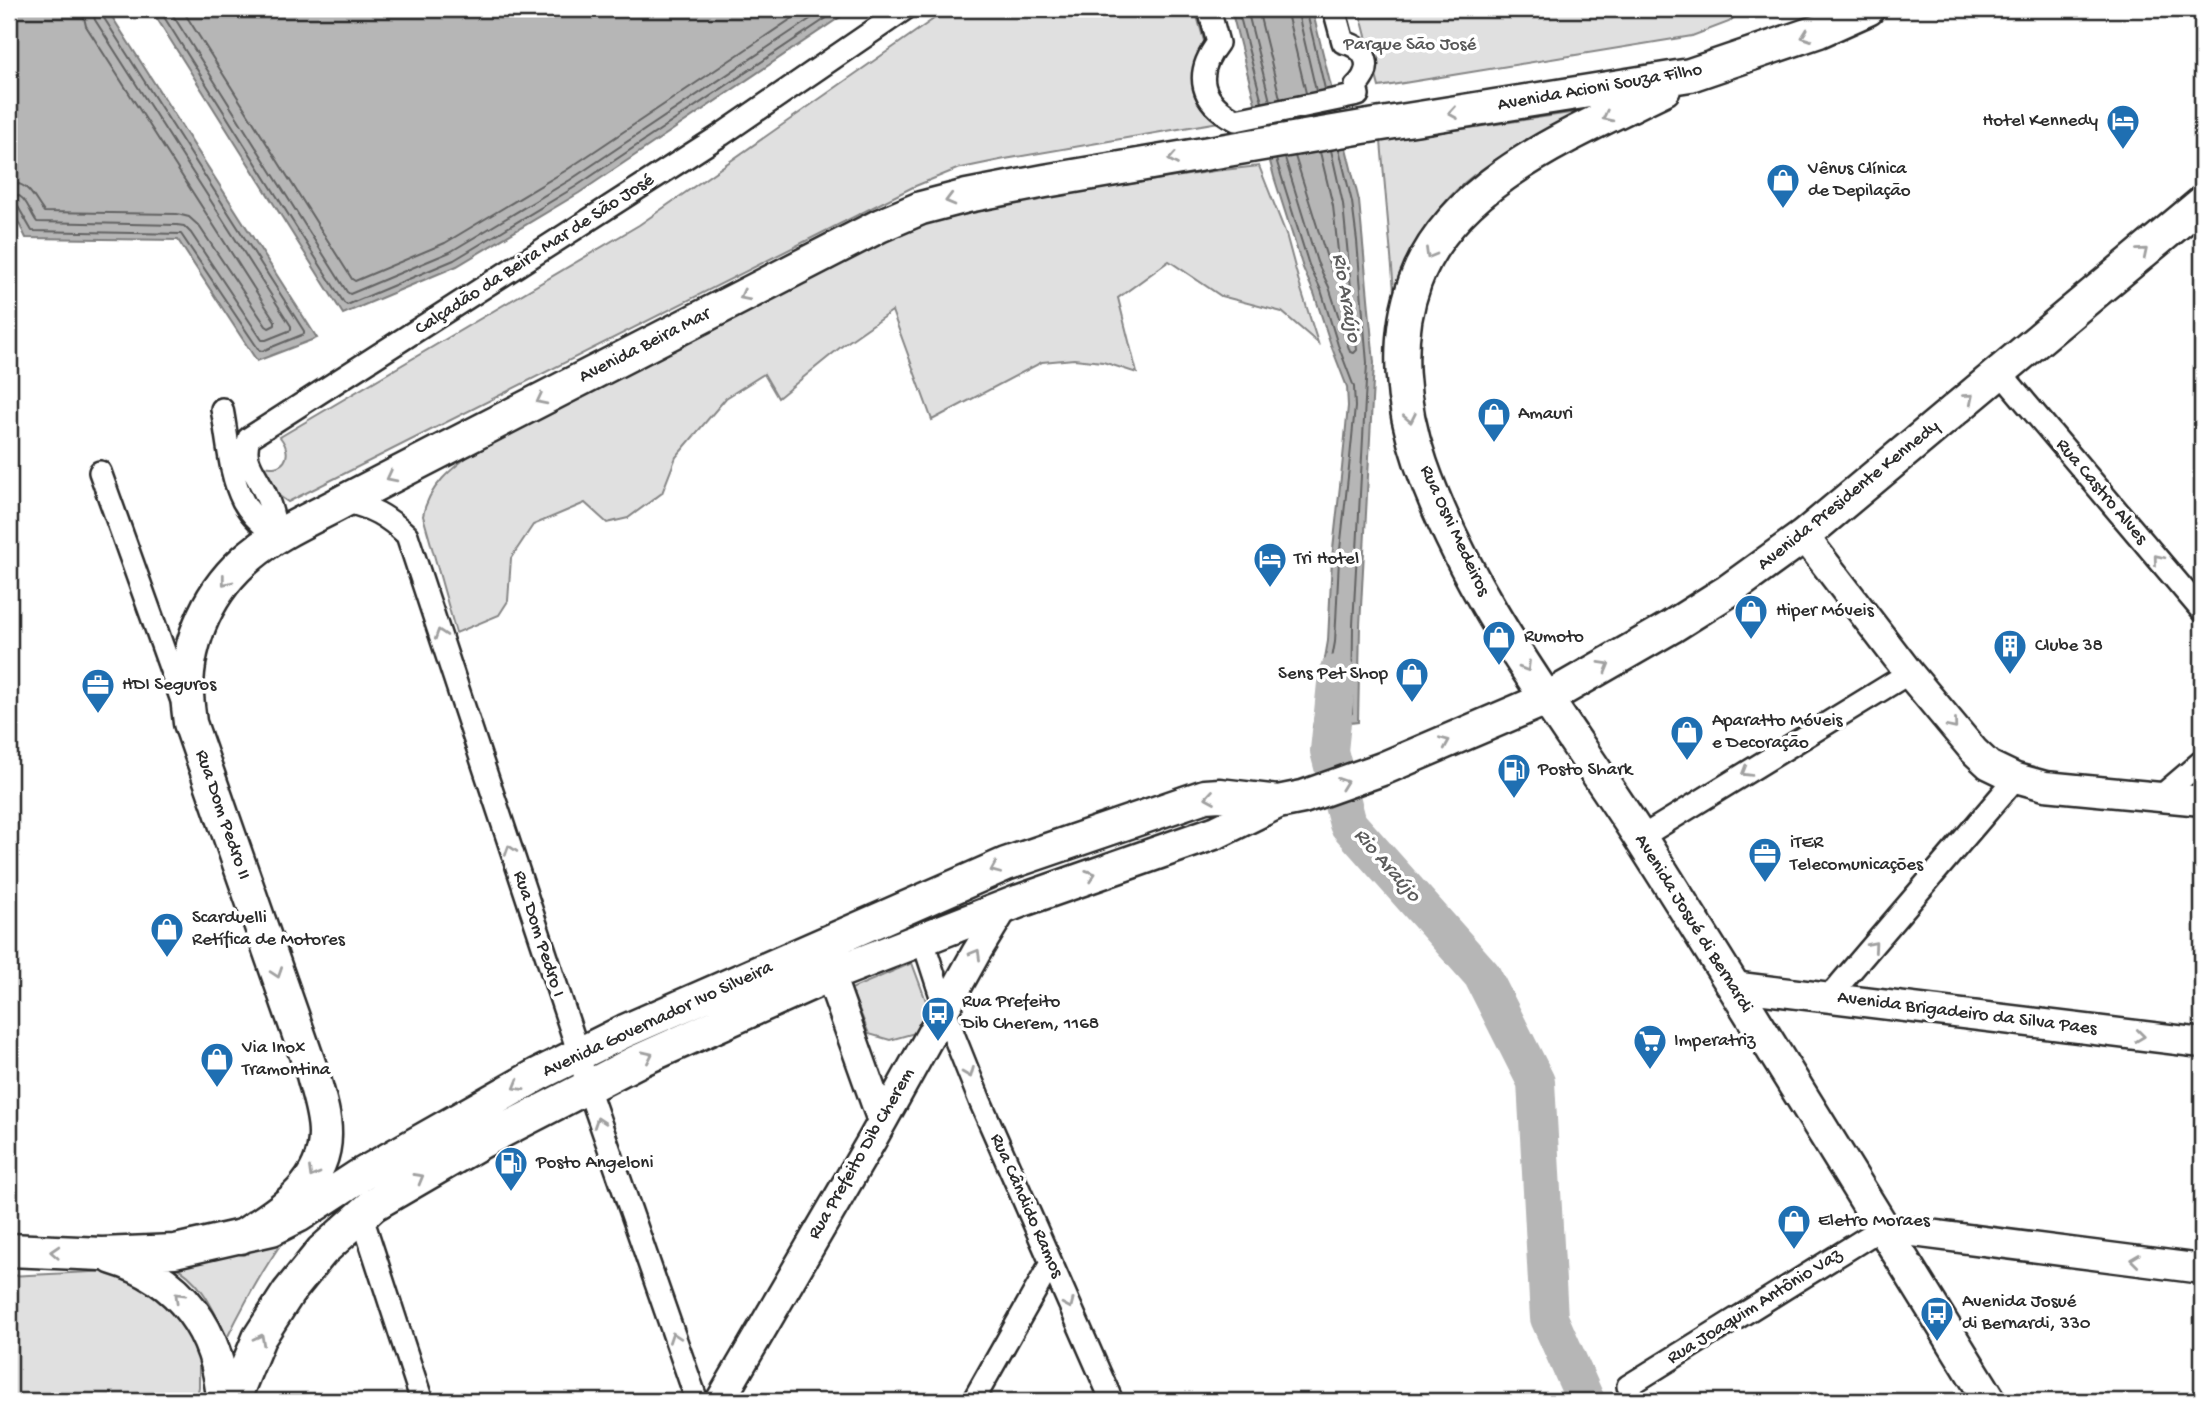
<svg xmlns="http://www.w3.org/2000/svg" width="2211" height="1410" font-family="'Gochi Hand',sans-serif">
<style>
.green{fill:#e0e0e0;stroke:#868686;stroke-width:2}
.water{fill:#b6b6b6;stroke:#7e7e7e;stroke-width:2}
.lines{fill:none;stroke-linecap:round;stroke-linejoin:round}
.shore{stroke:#636363;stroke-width:2}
.river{stroke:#b6b6b6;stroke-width:38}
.street-casing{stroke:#2b2b2b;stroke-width:26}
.secondary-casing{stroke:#2b2b2b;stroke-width:33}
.primary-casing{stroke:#2b2b2b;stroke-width:37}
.street{stroke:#fff;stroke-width:21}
.secondary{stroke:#fff;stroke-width:28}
.primary{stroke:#fff;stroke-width:32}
.oneway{stroke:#a0a0a0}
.labels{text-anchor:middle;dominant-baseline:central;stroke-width:7;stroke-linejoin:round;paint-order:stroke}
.park-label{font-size:19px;fill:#585858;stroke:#fff}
.street-label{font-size:19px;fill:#2b2b2b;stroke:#fff}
.poi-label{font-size:19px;fill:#2b2b2b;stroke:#fff;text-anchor:start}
.water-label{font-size:21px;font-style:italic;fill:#5c5c5c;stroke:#fff}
</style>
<rect width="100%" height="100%" fill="#fff"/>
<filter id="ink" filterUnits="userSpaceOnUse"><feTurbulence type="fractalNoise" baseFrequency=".0143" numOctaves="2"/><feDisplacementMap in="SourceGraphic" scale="14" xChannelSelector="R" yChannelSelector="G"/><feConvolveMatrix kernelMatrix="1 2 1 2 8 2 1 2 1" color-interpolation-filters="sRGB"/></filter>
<g filter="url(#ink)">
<path class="green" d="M948,9H1195L1206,48C1185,77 1188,103 1219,122L1005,159L957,169L913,187L288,502L275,493L261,465C283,473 295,456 280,437L639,225Z
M1359,9H1743L1729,22L1692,36L1379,87Z
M1584,111C1546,132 1497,155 1464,183C1432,211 1410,252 1394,291L1381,141Z
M1259,166L1286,234L1300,286L1318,343L1282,312L1221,296L1169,261L1118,298L1137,373L1103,362L1074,359L1042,362L932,420L892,311L842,346L778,398L764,374L726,398L676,457L662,493L628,518L607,523L585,503L533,525L511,558L508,601L499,615L456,633L423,516C428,485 455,466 479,448L863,251L927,223L1039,198L1214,171Z
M912,963L929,1009L915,1033L890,1040L869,1034L851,989Z
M283,1241C261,1272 244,1304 227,1338C213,1309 202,1280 172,1265C211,1261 247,1254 283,1241Z
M112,1271L166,1292L199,1350V1387L196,1401H9V1276Z"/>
<path class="water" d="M9,9H107L317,338L257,361L178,240L26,238L9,203Z
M151,9H852L579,193L457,266L343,314Z
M1231,9H1312L1359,201L1374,363L1360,626L1358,722L1313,727L1328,641L1332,558L1342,468L1348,406L1347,387L1332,348L1314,293L1303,268L1274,177Z"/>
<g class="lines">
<path class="shore" d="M159,9L344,303L347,305L454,260L575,187L840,9
M169,9L347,292L350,294L450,252L570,180L825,9
M182,9L352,279L355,281L445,243L565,171L806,9
M1238,9L1262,102
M1247,9L1270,101
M1258,9L1280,98
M1286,9L1306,93
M1297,9L1316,91
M1306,9L1325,89
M1295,156L1327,258L1333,272L1337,273L1340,269L1333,206L1320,152
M1285,158L1317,262L1329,287L1350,352L1354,353L1357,350L1343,204L1331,150
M1276,159L1309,265L1321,290L1338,345L1354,387L1355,407L1349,468L1339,559L1335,642L1322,715L1326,719L1349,716L1352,713L1353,625L1367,363L1357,241L1352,202L1339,149
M9,182C30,183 33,198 44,212L177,214L189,217L199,226L266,326L269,328L275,325V321L86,26L82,9
M9,193C27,194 28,210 37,222L177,225L184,226L191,233L262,340H266L291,330V326L95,20L92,9
M9,202L17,205L32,231L181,234L259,350L262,351L304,334V331L102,15L101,9"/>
<path class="river" d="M1337,674L1329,751L1348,824L1482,975L1536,1082L1549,1318L1586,1401"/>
<defs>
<path id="street" d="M1209,9L1218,43C1193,75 1201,102 1236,120L1358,95L1356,86C1374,68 1368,48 1343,42L1334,9
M2000,372L2202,611
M222,409C228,439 229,474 243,501C251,516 264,527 277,537
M100,472L181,698
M344,501C372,508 386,515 407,535L579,1054L587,1085L697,1401
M277,537C274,520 271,504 263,489C254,470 242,460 249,438L721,135L905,9
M2161,796L2202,761
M1640,838L1909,673
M922,938L954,1036L980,1101L1112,1401
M1828,998L2016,778
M361,1214L422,1401
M1628,1386L1882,1228
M973,1401L1051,1263"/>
<path id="secondary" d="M1804,536L1909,673L1974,751L1989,765L2016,778L2045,786L2202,801
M830,975L882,1121
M1732,986L2202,1043
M1882,1228L2202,1269
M720,1401L872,1140L976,953L1004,907"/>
<path id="primary" d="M1664,89C1575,133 1452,181 1415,282C1394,340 1401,406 1421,464C1469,602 1563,718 1641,839C1759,1025 1874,1214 1990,1401
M241,1237C279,1212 326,1185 325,1133C325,1114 318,1094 313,1075L190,723C189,713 187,702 187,691C187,639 210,588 251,555C278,532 313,518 344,501L879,226L921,208L967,196L1045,181L1363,127L1690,75L1819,31L1868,9
M9,1250L102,1254L175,1251L272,1229L298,1216L359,1176L537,1075L625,1031L1006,864L1205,796L1220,795L1278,802L1303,797L1382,769L1546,699L1671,627L1728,591L1804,536L2202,203
M113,1258C181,1278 219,1332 223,1401
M233,1401L259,1338L288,1293L322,1251L373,1205L483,1141L638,1061L830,975L1020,901L1217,832L1278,802"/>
</defs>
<use href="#street" class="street-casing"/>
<use href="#secondary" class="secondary-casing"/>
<use href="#primary" class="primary-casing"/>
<use href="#street" class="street"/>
<use href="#secondary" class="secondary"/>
<use href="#primary" class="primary"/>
</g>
<defs><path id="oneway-chevron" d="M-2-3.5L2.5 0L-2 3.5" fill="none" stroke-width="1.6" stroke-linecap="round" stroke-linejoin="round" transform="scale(1.75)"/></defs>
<g class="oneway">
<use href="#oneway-chevron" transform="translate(1806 36) rotate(160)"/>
<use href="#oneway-chevron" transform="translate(1453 113) rotate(171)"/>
<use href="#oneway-chevron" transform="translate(1607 117) rotate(153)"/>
<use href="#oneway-chevron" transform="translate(1173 159) rotate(170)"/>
<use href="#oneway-chevron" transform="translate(950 200) rotate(165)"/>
<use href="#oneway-chevron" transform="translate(2143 252) rotate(-40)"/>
<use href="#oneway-chevron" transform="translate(1430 254) rotate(120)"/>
<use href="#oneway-chevron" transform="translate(744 296) rotate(153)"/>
<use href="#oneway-chevron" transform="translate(1969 398) rotate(-40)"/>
<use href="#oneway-chevron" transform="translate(541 400) rotate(153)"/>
<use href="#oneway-chevron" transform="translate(1410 418) rotate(79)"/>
<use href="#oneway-chevron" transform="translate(391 477) rotate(153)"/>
<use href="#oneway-chevron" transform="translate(2158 559) rotate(-130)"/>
<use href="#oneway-chevron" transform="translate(226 581) rotate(128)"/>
<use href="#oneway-chevron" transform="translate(440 634) rotate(-108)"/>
<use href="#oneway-chevron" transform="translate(1605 666) rotate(-30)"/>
<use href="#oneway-chevron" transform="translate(1526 667) rotate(59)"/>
<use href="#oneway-chevron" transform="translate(1953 725) rotate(50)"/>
<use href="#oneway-chevron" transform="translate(1445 742) rotate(-23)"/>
<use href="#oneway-chevron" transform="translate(1746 772) rotate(149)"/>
<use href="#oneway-chevron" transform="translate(1343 783) rotate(-20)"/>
<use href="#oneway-chevron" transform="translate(1210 797) rotate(171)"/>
<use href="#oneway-chevron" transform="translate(510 850) rotate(-108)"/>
<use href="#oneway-chevron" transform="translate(995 869) rotate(157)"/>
<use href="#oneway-chevron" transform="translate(1091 875) rotate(-19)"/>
<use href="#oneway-chevron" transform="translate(1873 946) rotate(-49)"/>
<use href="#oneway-chevron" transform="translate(976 954) rotate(-60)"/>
<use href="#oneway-chevron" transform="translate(277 973) rotate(71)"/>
<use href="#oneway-chevron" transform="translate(2140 1036) rotate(7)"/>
<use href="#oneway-chevron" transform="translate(648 1056) rotate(-25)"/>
<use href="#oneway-chevron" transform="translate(969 1073) rotate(68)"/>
<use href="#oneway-chevron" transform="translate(518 1086) rotate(150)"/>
<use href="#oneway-chevron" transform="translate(599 1122) rotate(-109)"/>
<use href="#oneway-chevron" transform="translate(313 1173) rotate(120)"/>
<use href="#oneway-chevron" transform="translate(419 1178) rotate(-30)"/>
<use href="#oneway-chevron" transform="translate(55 1252) rotate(-177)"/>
<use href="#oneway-chevron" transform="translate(2135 1260) rotate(-173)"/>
<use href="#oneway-chevron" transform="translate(179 1297) rotate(-135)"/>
<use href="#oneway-chevron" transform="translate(1069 1304) rotate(66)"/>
<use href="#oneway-chevron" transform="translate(674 1337) rotate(-109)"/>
<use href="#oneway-chevron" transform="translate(260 1339) rotate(-62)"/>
</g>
</g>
<defs>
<symbol id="hotel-pin" viewBox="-11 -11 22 30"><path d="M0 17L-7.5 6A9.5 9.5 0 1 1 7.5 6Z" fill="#1f6fb2" stroke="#fff"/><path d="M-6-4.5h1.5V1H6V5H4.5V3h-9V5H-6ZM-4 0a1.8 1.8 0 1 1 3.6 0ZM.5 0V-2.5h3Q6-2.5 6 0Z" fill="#fff"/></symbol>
<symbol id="shop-pin" viewBox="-11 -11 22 30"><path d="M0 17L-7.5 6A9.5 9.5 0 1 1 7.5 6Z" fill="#1f6fb2" stroke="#fff"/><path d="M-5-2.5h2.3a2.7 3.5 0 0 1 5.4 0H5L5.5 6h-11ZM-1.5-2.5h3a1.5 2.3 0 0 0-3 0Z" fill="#fff"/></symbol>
<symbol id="building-pin" viewBox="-11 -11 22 30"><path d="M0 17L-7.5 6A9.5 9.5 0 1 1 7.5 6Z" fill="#1f6fb2" stroke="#fff"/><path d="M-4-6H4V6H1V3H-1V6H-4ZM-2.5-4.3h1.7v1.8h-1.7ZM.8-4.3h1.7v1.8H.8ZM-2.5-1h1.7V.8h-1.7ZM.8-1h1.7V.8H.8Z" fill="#fff"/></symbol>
<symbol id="office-pin" viewBox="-11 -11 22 30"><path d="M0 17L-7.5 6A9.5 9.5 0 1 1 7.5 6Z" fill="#1f6fb2" stroke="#fff"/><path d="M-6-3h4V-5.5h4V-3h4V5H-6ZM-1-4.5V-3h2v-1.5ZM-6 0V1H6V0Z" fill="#fff"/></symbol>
<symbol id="fuel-pin" viewBox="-11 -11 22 30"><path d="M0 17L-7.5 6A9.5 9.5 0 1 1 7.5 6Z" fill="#1f6fb2" stroke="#fff"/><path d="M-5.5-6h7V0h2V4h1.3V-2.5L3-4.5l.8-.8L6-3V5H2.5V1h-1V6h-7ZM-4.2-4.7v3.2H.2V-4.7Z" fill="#fff"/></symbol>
<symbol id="bus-pin" viewBox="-11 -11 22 30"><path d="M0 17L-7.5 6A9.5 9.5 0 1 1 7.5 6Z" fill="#1f6fb2" stroke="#fff"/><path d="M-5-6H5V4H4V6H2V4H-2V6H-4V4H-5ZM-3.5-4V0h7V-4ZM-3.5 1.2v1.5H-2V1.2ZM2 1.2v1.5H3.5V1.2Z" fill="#fff"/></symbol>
<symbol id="supermarket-pin" viewBox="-11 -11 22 30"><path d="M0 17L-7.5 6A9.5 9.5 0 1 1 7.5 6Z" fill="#1f6fb2" stroke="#fff"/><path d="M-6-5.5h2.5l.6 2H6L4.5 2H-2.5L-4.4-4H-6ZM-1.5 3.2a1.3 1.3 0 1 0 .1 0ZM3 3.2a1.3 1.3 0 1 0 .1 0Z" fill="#fff"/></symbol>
</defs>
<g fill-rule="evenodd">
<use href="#hotel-pin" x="2104" y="102" width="38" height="52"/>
<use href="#shop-pin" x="1764" y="161" width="38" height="52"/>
<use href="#shop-pin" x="1475" y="395" width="38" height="52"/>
<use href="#hotel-pin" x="1251" y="540" width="38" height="52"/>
<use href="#shop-pin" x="1732" y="592" width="38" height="52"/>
<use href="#shop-pin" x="1480" y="618" width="38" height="52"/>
<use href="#building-pin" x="1991" y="627" width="38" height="52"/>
<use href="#shop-pin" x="1393" y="655" width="38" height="52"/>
<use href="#office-pin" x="79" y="666" width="38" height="52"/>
<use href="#shop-pin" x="1668" y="713" width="38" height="52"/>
<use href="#fuel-pin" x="1495" y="751" width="38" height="52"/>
<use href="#office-pin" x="1746" y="835" width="38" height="52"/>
<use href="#shop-pin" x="148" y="910" width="38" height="52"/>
<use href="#bus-pin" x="919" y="994" width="38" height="52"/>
<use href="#supermarket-pin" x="1631" y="1022" width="38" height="52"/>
<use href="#shop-pin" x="198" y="1040" width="38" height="52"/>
<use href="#fuel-pin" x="492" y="1144" width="38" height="52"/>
<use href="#shop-pin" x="1775" y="1202" width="38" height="52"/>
<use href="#bus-pin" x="1918" y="1294" width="38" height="52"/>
</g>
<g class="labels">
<g class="park-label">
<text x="1410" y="45">Parque São José</text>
</g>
<g class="street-label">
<text transform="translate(1600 88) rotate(-10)">Avenida Acioni Souza Filho</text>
<text transform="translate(535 255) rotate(-33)">Calçadão da Beira Mar de São José</text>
<text transform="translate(645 346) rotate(-27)">Avenida Beira Mar</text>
<text transform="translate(2101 492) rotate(50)">Rua Castro Alves</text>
<text transform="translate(1849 496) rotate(-39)">Avenida Presidente Kennedy</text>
<text transform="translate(1454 531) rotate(65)">Rua Osni Medeiros</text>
<text transform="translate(222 815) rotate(71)">Rua Dom Pedro II</text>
<text transform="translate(1693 924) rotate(58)">Avenida Josué di Bernardi</text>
<text transform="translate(538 934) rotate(72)">Rua Dom Pedro I</text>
<text transform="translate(1967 1014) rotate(7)">Avenida Brigadeiro da Silva Paes</text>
<text transform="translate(658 1020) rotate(-25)">Avenida Governador Ivo Silveira</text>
<text transform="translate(862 1154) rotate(-60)">Rua Prefeito Dib Cherem</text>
<text transform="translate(1026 1206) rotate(66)">Rua Cândido Ramos</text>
<text transform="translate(1755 1307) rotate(-32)">Rua Joaquim Antônio Vaz</text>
</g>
<g class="poi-label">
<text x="2098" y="121" text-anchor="end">Hotel Kennedy</text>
<text x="1808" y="169">Vênus Clínica<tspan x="1808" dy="22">de Depilação</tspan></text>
<text x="1518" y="414">Amauri</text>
<text x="1294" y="559">Tri Hotel</text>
<text x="1776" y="611">Hiper Móveis</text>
<text x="1524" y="637">Rumoto</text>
<text x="2035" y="646">Clube 38</text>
<text x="1388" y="674" text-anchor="end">Sens Pet Shop</text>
<text x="122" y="685">HDI Seguros</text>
<text x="1712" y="721">Aparatto Móveis<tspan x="1712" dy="22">e Decoração</tspan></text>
<text x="1538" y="770">Posto Shark</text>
<text x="1790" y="843">iTER<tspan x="1790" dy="22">Telecomunicações</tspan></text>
<text x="192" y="918">Scarduelli<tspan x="192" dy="22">Retífica de Motores</tspan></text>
<text x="962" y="1002">Rua Prefeito<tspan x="962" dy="22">Dib Cherem, 1168</tspan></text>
<text x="1674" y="1041">Imperatriz</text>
<text x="242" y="1048">Via Inox<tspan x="242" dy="22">Tramontina</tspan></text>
<text x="536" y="1163">Posto Angeloni</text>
<text x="1818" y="1221">Eletro Moraes</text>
<text x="1962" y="1302">Avenida Josué<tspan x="1962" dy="22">di Bernardi, 330</tspan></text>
</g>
<g class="water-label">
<text transform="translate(1345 298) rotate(80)">Rio Araújo</text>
<text transform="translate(1386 866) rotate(49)">Rio Araújo</text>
</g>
</g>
<rect width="2211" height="1410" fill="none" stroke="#fff" stroke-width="35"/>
<rect x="18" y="18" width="2176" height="1375" fill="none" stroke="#2b2b2b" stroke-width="2.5" filter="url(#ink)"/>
</svg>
